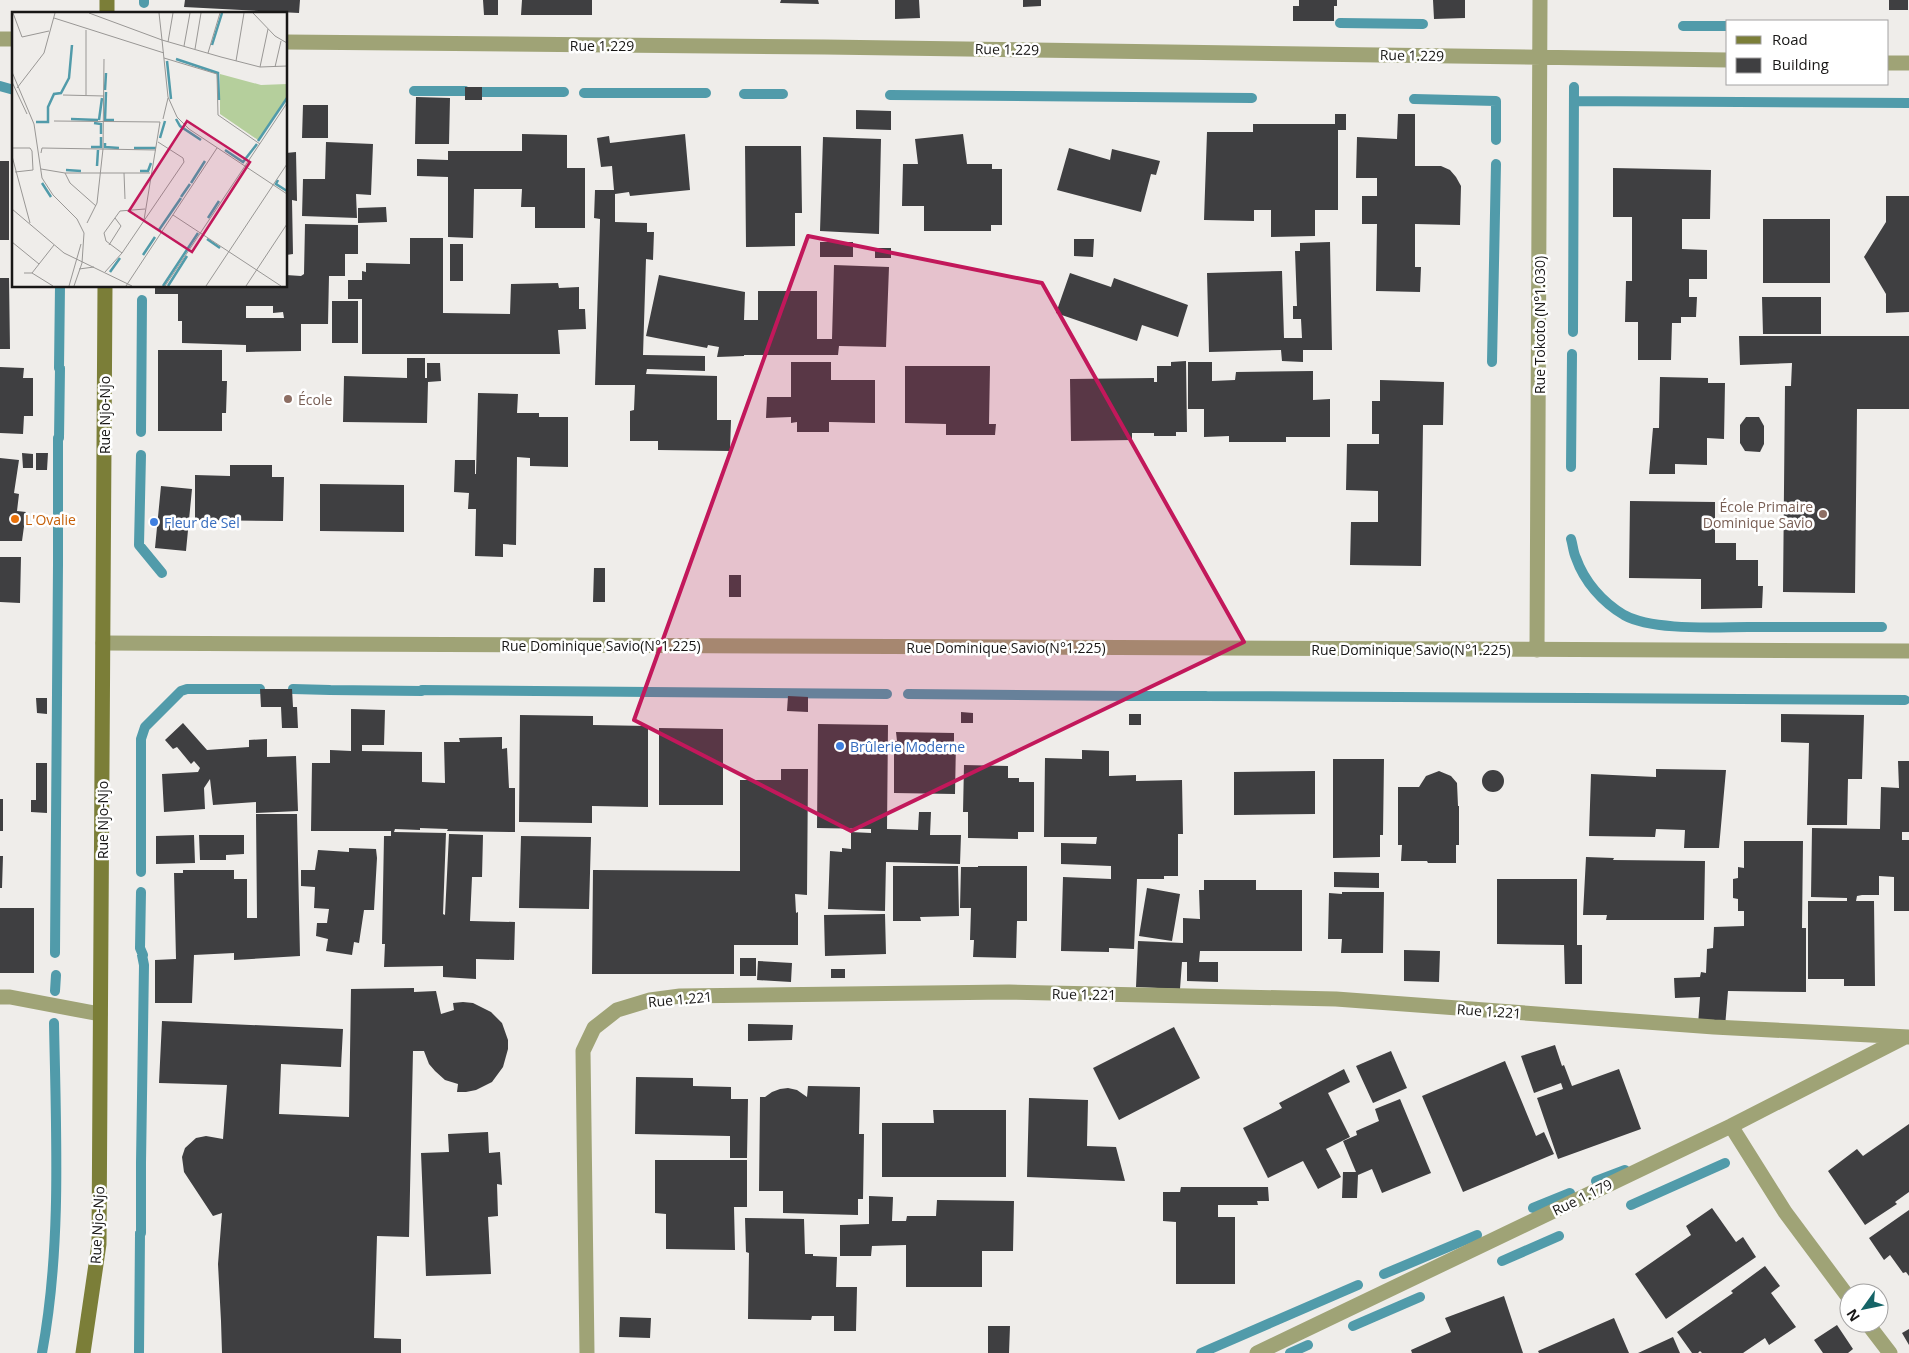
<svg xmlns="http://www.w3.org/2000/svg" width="1909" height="1353" font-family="'Open Sans',sans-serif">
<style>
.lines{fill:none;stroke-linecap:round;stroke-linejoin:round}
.stream{stroke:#519baa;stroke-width:10}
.building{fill:#3f3f41;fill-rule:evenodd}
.lane{stroke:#9fa376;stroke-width:15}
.street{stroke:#9fa376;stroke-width:15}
.secondary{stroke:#7b7e38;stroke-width:15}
.marked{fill:#c2185b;fill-opacity:0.2;stroke:#c2185b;stroke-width:4;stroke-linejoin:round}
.education-dot{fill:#8d6e63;stroke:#fff;stroke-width:2}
.food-dot{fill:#e8710a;stroke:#fff;stroke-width:2}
.shop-dot{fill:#3f7fe0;stroke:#fff;stroke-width:2}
.labels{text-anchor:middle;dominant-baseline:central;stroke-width:5;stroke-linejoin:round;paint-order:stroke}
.street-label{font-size:14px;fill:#181716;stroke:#fff}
.education-label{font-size:14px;fill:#785e54;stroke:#fff;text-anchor:start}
.food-label{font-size:14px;fill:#c56008;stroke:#fff;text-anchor:start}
.shop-label{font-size:14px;fill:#366cbe;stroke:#fff;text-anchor:start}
.inset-river{fill:none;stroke:#519baa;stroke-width:2.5}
.inset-road{fill:none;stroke:#999795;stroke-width:1}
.view{fill:#c2185b;fill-opacity:0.15;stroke:#c2185b;stroke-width:2.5}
.inset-edge{fill:none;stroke:#181716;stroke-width:2.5}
</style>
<rect width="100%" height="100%" fill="#efedea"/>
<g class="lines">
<path class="stream" d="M144,3V0
M1340,23L1423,24
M1683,26H1728
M0,86L14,90
M414,91H465
M482,92H564
M584,93H706
M744,94H783
M890,95L1252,98
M1414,99L1496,101V140
M1575,101L1909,103
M1573,332L1574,87
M1492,362L1496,164
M59,368L60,286
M141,432L142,300
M59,438L60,368
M141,455L139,545L162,573
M1571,467L1572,354
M1571,539C1573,545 1573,552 1576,558C1584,581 1602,602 1624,615C1653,631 1715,627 1748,627C1793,627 1838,627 1882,627
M58,565V438
M293,689L330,690
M330,690L422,691
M422,690L887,694
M908,694L1131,696
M1131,696H1206
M1205,696L1582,698
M1583,698L1905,700
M141,739L145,727L181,691L187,689H260
M141,836V739
M141,836V872
M141,892L140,948L143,955
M55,953L58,564
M55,991L56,975
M141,1162V1233
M141,1163L144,965L142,955
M1596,1181L1625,1170
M1631,1205L1725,1163
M1533,1208L1570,1193
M1502,1261L1559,1236
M1384,1274L1477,1235
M1353,1326L1420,1297
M42,1353C62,1246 56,1131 54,1023
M139,1353L140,1233
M1201,1353L1358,1285
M1290,1353L1308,1345"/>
</g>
<path class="building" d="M185,0H300L299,13L184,7Z
M483,0H498V15H484Z
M522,0H592V15H521Z
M781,0H818L819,4L780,3Z
M895,0H919L920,18L895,19Z
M1023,0H1041V6L1023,7Z
M1299,0H1337V6H1334V21H1293V6H1299Z
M1433,0H1465V18L1434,19Z
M1889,0H1908V10H1889Z
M465,87H482V100H465Z
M416,97L450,98L449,144H415Z
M303,105H328V138H302Z
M856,110L891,111V130L856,129Z
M1335,114H1346V130H1338V210H1315V236L1271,237V210H1254V221L1204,220L1207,132H1253V124H1335Z
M1398,114H1415V166H1441L1450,170L1456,177L1461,186L1460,225L1415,224V267H1421L1420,292L1376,291L1377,224H1362V196H1377V178H1356L1357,137L1397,139Z
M522,134L567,135V168H585V228H535V207H521L522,189H474L473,238L448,237V177L417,176V159L448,160V151H522Z
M685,134L690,190L630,196L629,192L615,194V222L647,223V232H654L653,260L646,259L643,355L705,356V371L647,369L646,374L717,376V420H731L730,451L658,450V441H630V411L634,410L635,385H595L600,221V219L594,218L595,190H614L612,166L601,167L597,138L609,136L610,143Z
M963,134L967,164H992V169H1002V225H991V231H924V206H902L903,164H918L915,139Z
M823,137L881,139L879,234L820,231Z
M326,142L373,144L371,195L356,194L357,218L302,216L303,179H325Z
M745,146H801L802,213H795V246L746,247Z
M1069,148L1110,160L1112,149L1160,161L1156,175L1151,174L1141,212L1057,190Z
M296,152L297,201L292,200L293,254L286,255V153Z
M0,161H9V240H0Z
M1613,168L1711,170L1710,219H1682V249L1707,250V279H1689V297H1697L1696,317H1681V323H1672L1671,360H1638V322H1625L1626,281H1632V217H1613Z
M1886,196H1909V312L1886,313V294L1864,257L1886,222Z
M386,207L387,222L358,223V208Z
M1763,219H1830V283H1763Z
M305,224L358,225V254H345V276H329L328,324H301V351L246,352V345L182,343V321H178V294H155V286H286V275L301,276L304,274ZM246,306H273V313L283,312L284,318H246Z
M410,238H443V313L510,314L511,284L558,283L559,288L579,287V309H585L586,329L558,330L560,354H362V299H348V280H362V271L366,272V263L410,264Z
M1074,239H1094L1093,257L1074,256Z
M820,242H853V257H820Z
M1330,242L1332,350H1303V362L1282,361L1281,350L1209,352L1207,273L1282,271L1284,338H1302L1301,319H1293V306H1297L1295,251H1300V243Z
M450,244H463V281H450Z
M875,248H891V258H875Z
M834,265L889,267L886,347L839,346L838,355H744V356L717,357L719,347L708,345L707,348L646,336L659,275L745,292L744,320H758V291H817V339H832Z
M1070,273L1111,287L1114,278L1188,305L1178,337L1142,325L1137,341L1056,313Z
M0,278H9L10,349H0Z
M1762,297H1821V334H1763Z
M332,301H358V343H332Z
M1739,336H1909V409H1857L1855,593L1783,592L1785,386H1791L1792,363L1740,365Z
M158,350H222V381H227L226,413H222V431H158Z
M407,358H425V378H427V363H440L441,381L428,382L427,423L343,422L344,376L407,378Z
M1186,361L1187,432H1176V436H1154V433H1132V440L1071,441L1070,379L1154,378V382H1157V366H1171V362Z
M791,362H831V380H875V423L829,422V432H797V422L791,423V417L766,418L767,397H791Z
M1188,362H1212V381L1235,380L1236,372L1313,371V400L1330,399V437H1286V442H1229V436L1204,437V409H1188Z
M905,366H990L989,424H996L995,435H946V424L905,423Z
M0,367L24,368L23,378H33V416H24L23,434L0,433Z
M1660,377L1708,378V383H1725L1724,439L1707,438V465L1675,464V474H1649L1653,428H1659Z
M1380,380L1444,382L1443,425H1423L1421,566L1350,565L1351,522H1378V491L1346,490L1347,444H1379V434H1372V401H1380Z
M478,393L518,394L517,413H539V417H568V467L530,466V458L517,457L516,545L503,544V557L475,556L476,509H468L469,493L454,492L455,460H475V474H476Z
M1746,417H1759L1764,426V444L1760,452L1745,451L1740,443V425Z
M22,453L33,454V468H23Z
M36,453H48L47,470H36Z
M0,458L19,460L14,493L19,494L17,511L26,512L22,541H0Z
M230,465H272V477H284L283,521L195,520V475L230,476Z
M320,484L404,485V532L320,531Z
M161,486L192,489L186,551L155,548Z
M1630,501L1715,502V543H1736V560H1758V586H1763L1762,608L1701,609V579L1629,578Z
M0,557H21L20,603L0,602Z
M594,568H605V602H593Z
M729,575H741V597H729Z
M260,689H292L293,707H297L298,728H282L281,707H261Z
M788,696L808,697V712L787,711Z
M36,698H47V714L37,713Z
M351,709L385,710L384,745H362V751L422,752V782L445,783L444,742H460L459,738L502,737V749L507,748L509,788H515V832L447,831L448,829L420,828V830L395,829L394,832L446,833L443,914L445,915L449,834L483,835L482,877H472L470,921L515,922L514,960L476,959V979L443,977V966L384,967L385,944H382L384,836H391V831H311L312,763H330V750L351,751Z
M961,712L973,713V723H961Z
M1129,714H1141V725H1129Z
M1781,714L1864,715L1862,779H1848L1847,825H1807L1809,743L1781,742Z
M520,715L593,716V725L648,726V807L592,806V823L519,822Z
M183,723L207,750L249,747V740L267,739V757L296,756L298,811L256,813V802L213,805L210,779L204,788L205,809L164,812L162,774L198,772L200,768L194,761L191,764L177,747L173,749L165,740Z
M818,724L888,725L887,829L918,830L919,812H931L930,835H961L960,864L886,862L885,911L828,909L830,851L842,852V848L851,849V832L871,833V829L817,828Z
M659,728L723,729V805H659Z
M896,732L954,733V742H956L955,794L894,793V741H897Z
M1082,750L1109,751V776L1136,775V781L1182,780L1183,834H1178V876H1164V879H1137L1134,949L1109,948V952L1061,951L1063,877L1111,879V866L1061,864V843L1096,844L1097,837H1044L1045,758L1082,759Z
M1333,759H1384L1383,835H1380V857L1333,858Z
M1898,761H1909V832H1902V840H1909V911H1894V877L1879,876V895H1862L1857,896L1856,901H1874L1875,986H1844V979H1808V901H1847V898L1811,897L1812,828L1880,829L1881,787L1899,788Z
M36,763H47V813L31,812V800H36Z
M964,765L1008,766V778H1019V782H1034V832H1018V839L968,838V812H963Z
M781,769H808L807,895L795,894L796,913L798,912V945H734V974H592L593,870L740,871V780H781Z
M1656,769L1726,770L1719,848H1684L1685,830L1656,829L1655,837L1589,836L1591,774L1656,777Z
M1482 781a11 11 0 1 1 22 0a11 11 0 1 1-22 0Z
M1315,771V814L1234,815V772Z
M1439,771L1451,776L1457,783L1458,806H1459V845H1456V863H1428L1427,861H1401L1402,845H1398V787H1419L1426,776Z
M0,799H3V831H0Z
M256,814H297L300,956L234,960V953L194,955L192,1003H155V960L176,959L174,873H183V870H234V879H247V918H257Z
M194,835L195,863L156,864V836Z
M199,835H244V854L226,855V860H200Z
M521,836L591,837L589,909L519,908Z
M1744,841H1803L1802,928H1806V992L1728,991L1725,1027L1698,1025L1700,997L1675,998L1674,978L1700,977L1701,972L1706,973L1707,949L1713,948L1714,927L1744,926V911H1738V899L1733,898V879L1738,878V867L1744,868Z
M349,848L376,849L377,858L374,910H364L359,943L354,942L352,955L326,951L328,939L316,936L317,923H327L329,909L314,908L315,887L301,886V870H315L318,850L349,852Z
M0,856H3L2,888H0Z
M1586,857L1614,858L1613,860L1705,861L1704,920H1606L1607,915H1583Z
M893,866H958L959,916L920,917L921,921H893Z
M978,866H1027V921H1017L1016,958L973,957L974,940H970L971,908H960L961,867H978Z
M1334,872L1379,873V888L1334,887Z
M1497,879H1577V945H1582V984H1565L1564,945L1497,944Z
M1204,880H1256V890H1302V951H1200L1199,962H1218V982L1187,981V962H1182L1180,989L1136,987L1138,941L1183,943V918L1200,919L1199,890H1204Z
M1147,888L1180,894L1172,941L1139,936Z
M1342,892H1384L1383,953H1341L1342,939H1328L1329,893L1342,894Z
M0,908H34V973H0Z
M885,914L886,954L825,956L824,915Z
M1404,950L1440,951L1439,982L1404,981Z
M740,958H756V976H740Z
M758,961L792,963L791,982L757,980Z
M831,969H845V978H831Z
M414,988V992L436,991L441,1014L454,1010L453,1003L463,1002L473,1003L491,1012L502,1023L508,1040V1049L503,1067L492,1082L476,1090L466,1092H457L458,1084L445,1080L435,1071L429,1064L424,1051H413L409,1237L377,1236L374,1338L401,1339V1353H222L221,1321L218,1264L222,1213L213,1216L184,1172L182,1157L185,1148L196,1138L206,1136L223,1139L227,1085L159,1083L162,1021L343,1029L341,1067L281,1064L279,1114L349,1117L351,989Z
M748,1024L793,1025L792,1040L748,1041Z
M1174,1027L1200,1078L1119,1120L1093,1068Z
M1555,1045L1562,1066L1564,1065L1572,1086L1619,1069L1641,1129L1558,1159L1537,1098L1563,1089L1561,1083L1534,1093L1521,1056Z
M1391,1051L1407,1088L1373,1103L1356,1066Z
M1505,1061L1536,1136L1544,1132L1554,1154L1463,1192L1422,1096Z
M1344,1069L1350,1082L1328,1093L1350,1137L1326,1149L1341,1177L1318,1189L1303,1161L1268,1178L1243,1128L1282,1108L1279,1103Z
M636,1077L693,1078V1086L731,1087V1099H748L747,1158H730V1136L635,1134Z
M808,1086L860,1087L859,1134H864L863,1199H858V1215L783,1213V1191H759L760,1097H765L772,1092L780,1089L788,1088L797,1090L807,1097Z
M1029,1098L1088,1100L1087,1146L1116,1147L1125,1181L1027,1177Z
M1400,1099L1431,1173L1382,1193L1372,1169L1358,1175L1357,1198H1342L1343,1172H1356L1343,1141L1357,1135L1356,1131L1379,1121L1375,1109Z
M933,1110H1006V1177H882V1123H934Z
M1909,1124V1192L1895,1202L1897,1204L1865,1225L1828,1171L1857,1149L1863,1156Z
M488,1132L489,1153L500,1152L502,1185L497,1184L498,1216L488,1217L491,1274L426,1276L421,1153L449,1152L448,1134Z
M655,1160H747V1207H734L735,1250L666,1249V1214L655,1213Z
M1181,1187H1268L1269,1201H1257L1258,1205H1218V1217H1235V1284H1176V1222L1163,1221V1192H1180Z
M869,1196L893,1197L892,1221H906L907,1216H936L937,1200L1014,1201L1013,1251H982V1287H906V1245L872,1246L871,1256H840V1225L869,1224Z
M1712,1208L1736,1242L1743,1237L1756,1257L1666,1319L1635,1274L1691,1235L1686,1226Z
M1909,1210V1276L1906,1272L1903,1273L1890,1255L1884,1260L1869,1238Z
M745,1218L804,1219L805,1254H813V1256L837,1257L836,1287H857L856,1331H834V1316H812L811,1320L748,1319L749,1253L746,1252Z
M1765,1266L1780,1286L1771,1293L1796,1327L1769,1345L1765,1338L1743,1353H1702L1700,1351L1698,1353H1692L1677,1332L1733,1293L1731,1291Z
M1504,1296L1523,1353H1412L1411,1350L1451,1332L1445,1318Z
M620,1317L651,1318L650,1338L619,1337Z
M1614,1318L1629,1353H1539L1538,1351Z
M1837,1325L1853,1349L1848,1353H1823L1814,1340Z
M988,1326H1010L1009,1353H988Z
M1909,1329V1345L1902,1333Z
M1673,1337L1680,1353H1638Z"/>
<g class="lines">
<path class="lane" d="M0,997H10L100,1014"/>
<path class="street" d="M0,39H14
M286,42L825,47L1728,60
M1888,63H1909
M103,643L1909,651
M1537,650L1540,0
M1731,1126L1785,1212L1849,1298
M1867,1323L1890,1353
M587,1353L583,1051L594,1028L617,1010L650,1000L680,996L1009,992L1336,999L1714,1027L1909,1037
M1257,1353L1731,1126L1903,1038"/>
<path class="secondary" d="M107,14V0
M83,1353L99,1244L105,286"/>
</g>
<path class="marked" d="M808,236L1042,283L1244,642L851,831L634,720Z"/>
<g class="education-dot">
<circle cx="288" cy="399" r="5"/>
<circle cx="1823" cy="514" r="5"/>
</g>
<circle class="food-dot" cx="15" cy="519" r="5"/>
<g class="shop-dot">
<circle cx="154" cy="522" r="5"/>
<circle cx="840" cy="746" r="5"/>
</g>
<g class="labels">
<g class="street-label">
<text x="602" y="45">Rue 1.229</text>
<text transform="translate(1007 49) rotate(1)">Rue 1.229</text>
<text transform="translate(1412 55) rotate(1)">Rue 1.229</text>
<text transform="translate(1539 325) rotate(-90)">Rue Tokoto (N°1.030)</text>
<text transform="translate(104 415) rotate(-90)">Rue Njo-Njo</text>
<text x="601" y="645">Rue Dominique Savio(N°1.225)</text>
<text x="1006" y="647">Rue Dominique Savio(N°1.225)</text>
<text x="1411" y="649">Rue Dominique Savio(N°1.225)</text>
<text transform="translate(102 820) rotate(-90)">Rue Njo-Njo</text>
<text transform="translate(1084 994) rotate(1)">Rue 1.221</text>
<text transform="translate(680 999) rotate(-5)">Rue 1.221</text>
<text transform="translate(1489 1011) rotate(4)">Rue 1.221</text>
<text transform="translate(1582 1197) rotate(-26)">Rue 1.179</text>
<text transform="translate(97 1225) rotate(-87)">Rue Njo-Njo</text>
</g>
<g class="education-label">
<text x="298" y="399">École</text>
<text x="1813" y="506" text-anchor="end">École Primaire<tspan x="1813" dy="16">Dominique Savio</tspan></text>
</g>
<g class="food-label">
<text x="25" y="519">L'Ovalie</text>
</g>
<g class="shop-label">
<text x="164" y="522">Fleur de Sel</text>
<text x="850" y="746">Brûlerie Moderne</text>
</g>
</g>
<g transform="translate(12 12)">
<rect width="275" height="275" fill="#efedea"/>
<path d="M208,62L249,73L275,72V85L246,128L208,102Z" fill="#b5cf9c"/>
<path class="inset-river" d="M200,33L210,1M164,47L206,61L207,88M155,49L159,87M93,78L94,61M94,80L93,108H102M59,107L86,108M164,107L168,114L189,128M87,108L90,86M24,110H36V95L42,82L49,81L57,66L60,33M82,111L89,112V122M148,126L153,109M246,129L275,86M93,131V135L107,136M79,135H89V125M122,136H144M213,138L231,150L245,132M85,154L86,138M54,158L69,159M128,159H136L139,151M266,168L264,172L275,179M30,171L39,185M179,171L193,149M169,185L178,172M196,206L207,189M147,218L169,186M195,227L208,236M131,243L143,225M98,260L108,246M151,274L186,221M156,274L175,244"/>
<path class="inset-road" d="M1,1L10,25L37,19M77,1L150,28L209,45L248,55L275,54M147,1L150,28M241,1L263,24L275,31M42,6L152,41M150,28L156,85L165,105L177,117L275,182M156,30L161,1M172,34L178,1M183,37L189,1M196,41L208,1M152,46L205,62L206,103L248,132M224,49L232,1M248,55L256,17M263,55L269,29M0,60L22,112L30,166L41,183L65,207L72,221L70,251L62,274M0,70L15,102M5,76L32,41L43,1M51,83L92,84M74,83V18M151,107L156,86M42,109L148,110M0,136H18L20,139L21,158L3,160M29,141L30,136L144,138M0,144L18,211M29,157L53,161H138M53,161L58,171L84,194M112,161L113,187M0,197L52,241L120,274M161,203L269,274M132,208L148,110M75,211L85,191L91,137L92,47M0,230L27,252M97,233L109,214L103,206M110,241L94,229L92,221L108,199L133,197M67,257L82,255M93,260L110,241L172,150L171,146L146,130M12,261H20L42,233M20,261L41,274M57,274L69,232M114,274L205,136M153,274L275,91M194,274L275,152M234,274L275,212"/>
<path class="view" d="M175,109L238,150L180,240L117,199Z"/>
<rect width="275" height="275" class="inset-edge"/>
</g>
<rect x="1726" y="20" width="162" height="65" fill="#ffffff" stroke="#a3a2a2"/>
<rect x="1736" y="36" width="25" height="8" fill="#7b7e38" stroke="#a3a2a2"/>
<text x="1772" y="45" font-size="15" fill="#181716">Road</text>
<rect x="1736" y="58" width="25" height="15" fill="#3f3f41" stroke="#a3a2a2"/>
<text x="1772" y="70" font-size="15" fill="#181716">Building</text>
<g transform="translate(1864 1308) rotate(237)"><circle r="24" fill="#ffffff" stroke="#a3a2a2"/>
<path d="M0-4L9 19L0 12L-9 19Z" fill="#156467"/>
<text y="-8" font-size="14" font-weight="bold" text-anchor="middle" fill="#181716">N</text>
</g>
</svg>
